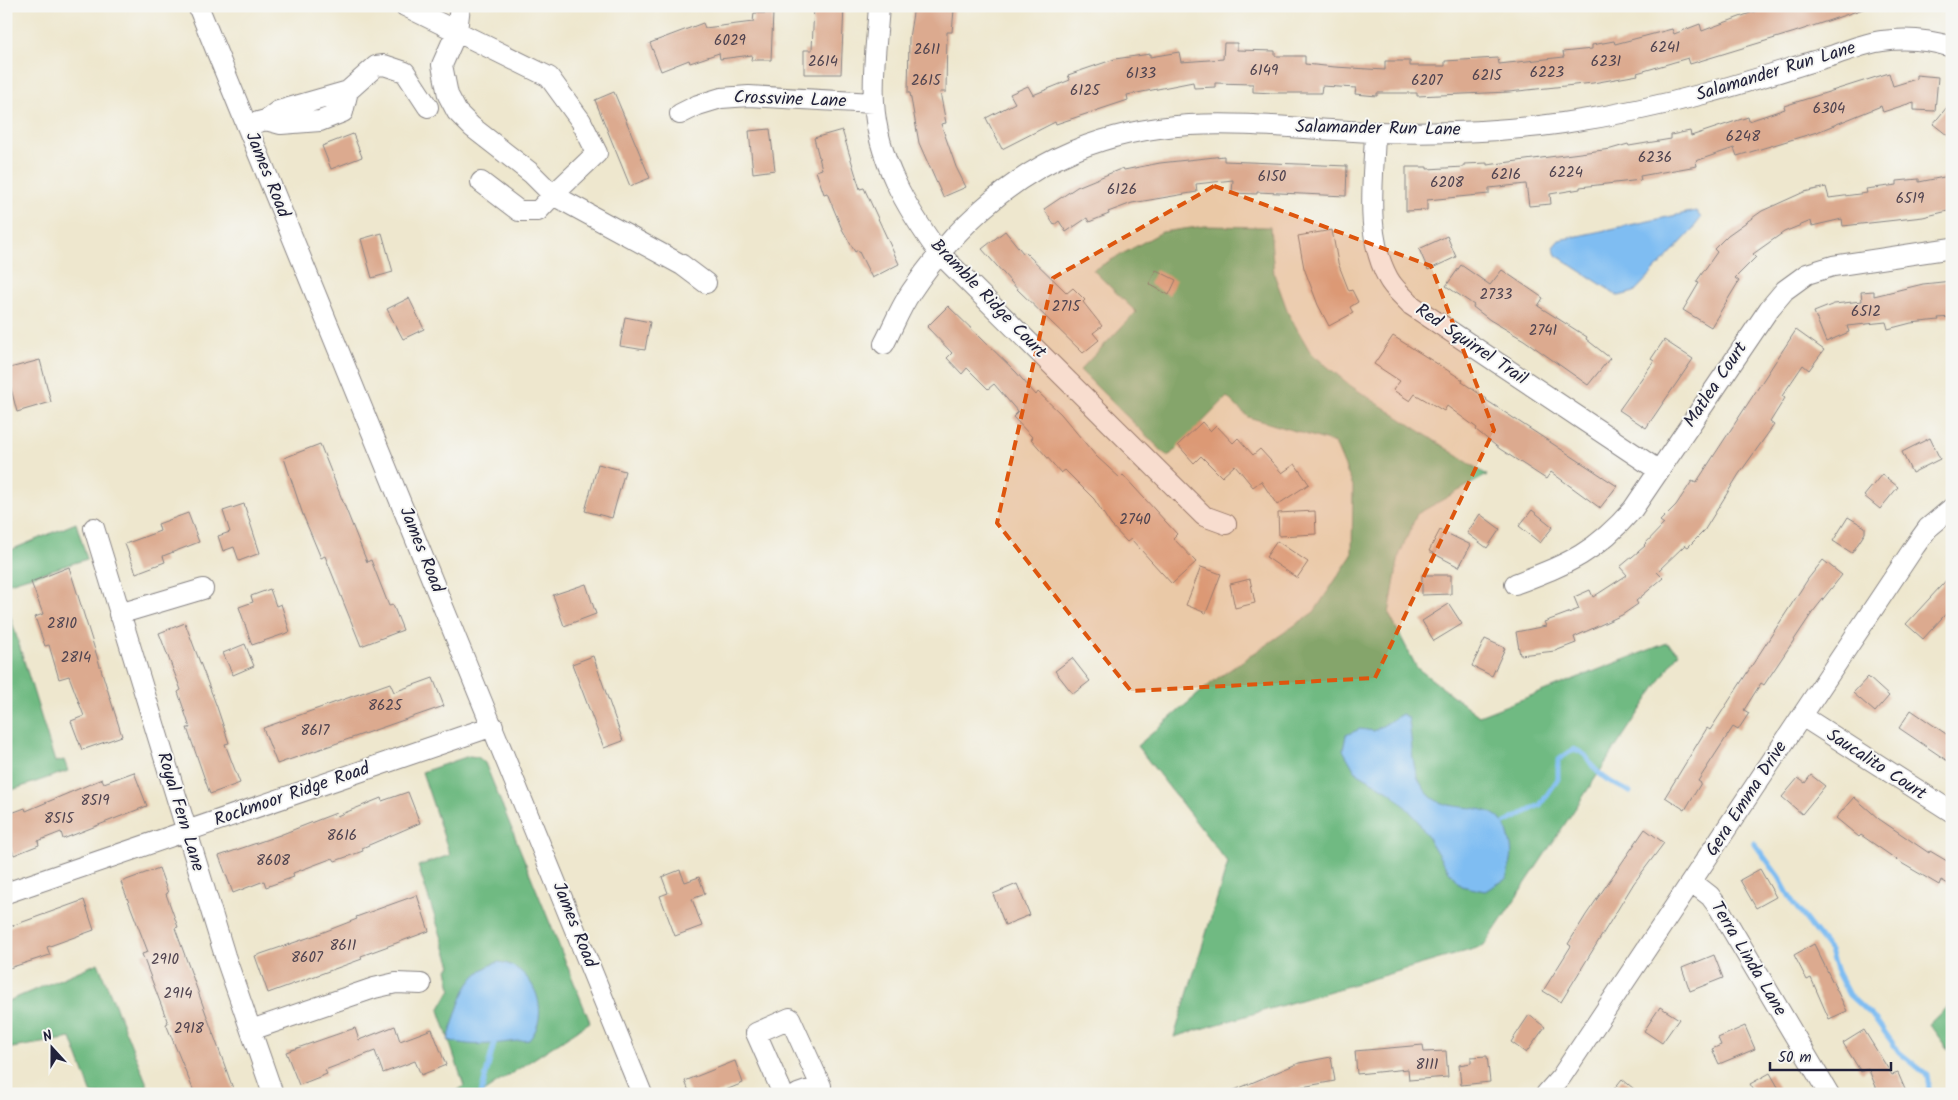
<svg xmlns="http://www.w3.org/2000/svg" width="1958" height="1100" font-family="Kalam,sans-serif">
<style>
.forest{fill:#6fba82;stroke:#486e5e}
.water{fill:#7fbdf2;stroke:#507096}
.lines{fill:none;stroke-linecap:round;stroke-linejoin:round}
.stream{stroke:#7fbdf2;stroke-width:5}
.building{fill:#dcaa8f}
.minor-casing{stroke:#888484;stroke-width:22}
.minor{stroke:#fff;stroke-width:20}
.marked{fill:#de560e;fill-opacity:0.2;stroke:#de560e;stroke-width:4;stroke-dasharray:10 6;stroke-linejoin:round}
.labels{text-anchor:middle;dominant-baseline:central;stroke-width:4;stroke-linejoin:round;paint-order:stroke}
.number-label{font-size:15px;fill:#504450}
.street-label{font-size:18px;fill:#22223b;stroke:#f6f6f2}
</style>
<rect width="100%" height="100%" fill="#f6f6f2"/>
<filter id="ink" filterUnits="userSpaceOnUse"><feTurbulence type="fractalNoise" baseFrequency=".02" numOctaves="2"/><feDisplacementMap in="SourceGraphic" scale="10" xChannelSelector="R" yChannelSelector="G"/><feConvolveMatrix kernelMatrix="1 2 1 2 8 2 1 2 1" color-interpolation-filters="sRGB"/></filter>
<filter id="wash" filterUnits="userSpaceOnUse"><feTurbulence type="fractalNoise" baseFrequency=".0096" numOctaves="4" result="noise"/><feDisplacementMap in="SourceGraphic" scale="20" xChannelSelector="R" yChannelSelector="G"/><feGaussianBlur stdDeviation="1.12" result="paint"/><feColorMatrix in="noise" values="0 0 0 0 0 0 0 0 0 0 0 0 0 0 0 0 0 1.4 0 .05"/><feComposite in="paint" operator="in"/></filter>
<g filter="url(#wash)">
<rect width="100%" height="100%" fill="#eee7ce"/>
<path class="forest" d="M1205,226L1270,227L1274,274L1289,315L1311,353L1351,386L1487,475L1417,514L1399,556L1389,614L1417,668L1479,716L1667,643L1679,652L1484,946L1174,1037L1228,863L1137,746L1215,680L1314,612L1352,555L1353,486L1335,443L1248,417L1227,397L1168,457L1080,370L1136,312L1093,270L1162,232Z
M76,523L87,559L6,584V552Z
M6,602L55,762L64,760L68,771L6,792Z
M469,756L478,757L485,763L590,1022L480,1094H453L464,1086L439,1010L451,989L447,969L451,966L418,866L450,855L422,772Z
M98,963L151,1094H92L71,1038L6,1049V1002Z
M1952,1002V1055L1929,1024Z"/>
<path class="water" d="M1696,211L1701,218L1688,235L1634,292L1619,296L1556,255L1553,247L1559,240Z
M1402,714L1408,717C1414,744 1408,771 1428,794C1449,818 1497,794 1508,834C1514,855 1512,858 1506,879L1485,891L1461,886L1445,866L1416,818L1393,794L1355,771L1343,750L1346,735L1360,729L1374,731Z
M499,962C533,966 553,1013 529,1040C501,1042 476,1049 448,1040C458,1009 463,972 499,962Z"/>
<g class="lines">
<path class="stream" d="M1505,823L1540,805L1558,779V760L1574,749C1590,755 1586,760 1596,770C1605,780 1618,786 1630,792
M1754,843L1779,877L1793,903L1830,951L1836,970L1849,995L1876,1020L1899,1052L1927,1075L1930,1094
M481,1094L495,1040"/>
</g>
<g id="blocks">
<path class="building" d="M814,6H844L841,74H804V50H812Z
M1769,6H1863V9L1795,32L1690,64L1688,58L1637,73L1638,75L1593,83L1509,92L1417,96V93H1377V96L1355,94L1356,88L1322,86L1321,93H1274L1253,92V84L1215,83V87L1194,88L1193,82L1127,95L1128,100L1056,124L1055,122L1002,149L986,118L1015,103L1010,94L1028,86L1033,95L1070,80L1068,75L1115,59L1150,54V57L1179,52L1181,62L1223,59L1224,43H1237V50L1275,51V56H1305V64L1335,67L1385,70V61H1410V66H1445V61L1498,58L1499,64L1564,57L1563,52L1592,49V45L1614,41L1615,44L1672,29L1674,34L1700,24L1702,31Z
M914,7L954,10L952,32H947L946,92H940L946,123L941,124L956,167L966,187L943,197L919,143L910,93H908L909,38Z
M754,13H773L771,60H751L752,55L720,59L719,53L690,63L689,60L661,71L650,43L703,23L705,28L753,22Z
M1889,73L1893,86L1916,79V75L1938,77L1935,111L1914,110V102L1883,112L1881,106L1817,132L1737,156L1734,148L1696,161L1697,166L1640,176L1641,180L1580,187V189L1550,194L1551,204L1529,206L1526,184L1489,188V194L1427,200V210L1406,211V167H1427V169L1464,167V164L1487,163V165L1611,149L1628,144L1629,146L1671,139V135L1690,131L1691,136L1748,117L1749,121L1785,109L1784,106Z
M614,92L650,178L630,186L595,100Z
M1952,101V139L1933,124Z
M770,129L775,170L753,173L749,131Z
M842,130L860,189L864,188L899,264L872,278L858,250L855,252L842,229L827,193L824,194L816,171L822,169L814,138Z
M353,134L362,157L331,169L322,146Z
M1224,156V161L1347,166L1346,196L1257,192V194L1232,193L1233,180L1196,184L1197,192L1132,203L1108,212L1109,214L1089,222L1087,218L1066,232L1059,221L1054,225L1044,209L1077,187L1123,168L1124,170L1160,163Z
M1949,176L1952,210L1923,217L1843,226L1842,219L1812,226L1811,221L1784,232L1753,254L1756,257L1735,278L1739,281L1711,327L1683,310L1699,283L1696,282L1717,252L1714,249L1728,235L1762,211L1804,192L1826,187L1829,198L1867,193L1866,189L1897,185V181L1919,179V182Z
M1332,230L1338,263L1349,291L1352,290L1358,302L1350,307L1353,313L1329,326L1318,305L1304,268L1298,236Z
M1005,231L1023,253L1025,252L1067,293L1073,288L1085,300L1083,302L1102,326L1093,333L1099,340L1083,353L1018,290L982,249Z
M382,233L393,272L372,278L361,239Z
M1447,236L1456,257L1428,270L1419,249Z
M1461,265L1490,285L1502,270L1543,298L1538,306L1587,337L1586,339L1610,358L1588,385L1524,340L1490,320L1473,307L1474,305L1446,286Z
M1156,270L1176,280L1169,295L1149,284Z
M1952,281V317L1938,318L1939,320L1911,323L1888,329L1886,322L1847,326L1849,332L1826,342L1814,312L1834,304L1862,301L1861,292L1874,291V296L1923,284Z
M409,298L424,329L403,339L387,309Z
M948,306L1016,372L1036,395L1038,392L1061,414L1096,456L1120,478L1123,475L1177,534L1173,538L1196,562L1172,584L1131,539L1127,542L1111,525L1094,499L1065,470L1061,473L1031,439L1033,438L1013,417L1018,412L994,384L988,389L967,368L962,374L947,358L952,353L927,327Z
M625,317L650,322L645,350L620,346Z
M1796,330L1824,350L1809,370L1803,365L1782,396L1785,398L1770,422L1774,425L1739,474L1704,531L1688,547L1685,545L1657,572L1663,578L1636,601L1638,604L1622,615L1574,637L1576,643L1555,651L1520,655L1516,632L1546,626L1544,622L1579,609L1574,597L1590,590L1593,597L1627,575L1620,567L1645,546L1644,545L1664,524L1660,521L1676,505L1692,481L1696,483Z
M1393,336L1463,380L1462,382L1487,399L1486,400L1617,486L1600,508L1551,472L1546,479L1500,449L1476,430L1477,428L1447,406L1444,411L1415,394L1410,401L1393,390L1400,381L1374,364Z
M1664,340L1693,359L1646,428L1619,410L1654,361L1651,359Z
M40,360L51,402L17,412L6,369Z
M1202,422L1210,431L1216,425L1233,443L1238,438L1253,455L1260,449L1282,473L1295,464L1309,484L1277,505L1261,481L1253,487L1235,465L1222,477L1201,456L1194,463L1178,445Z
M1930,438L1940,459L1912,473L1902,452Z
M320,444L367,562L371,560L389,606L393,605L403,630L361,646L325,556L321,558L303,515L284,458Z
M598,464L625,471L612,518L585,511Z
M1882,474L1898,487L1880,509L1864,496Z
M244,504L260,553L239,561L234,547L223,551L218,536L230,532L223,511Z
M1532,510L1553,527L1540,543L1519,526Z
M1315,511L1316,534L1279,536L1278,513Z
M188,513L199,542L163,556L165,562L136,573L125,544L160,531L158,524Z
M1480,514L1500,529L1487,548L1467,533Z
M1848,517L1865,527V533L1852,553L1833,541Z
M1440,530L1471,545L1459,567L1429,551Z
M1277,541L1308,562L1297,578L1266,557Z
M1823,560L1842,575L1812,613L1764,685L1761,683L1744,710L1749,713L1738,730L1733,727L1698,781L1701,783L1685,810L1665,797L1707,728L1710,730L1808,579Z
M69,567L122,736L82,750L71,721L84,716L69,676L59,679L49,645L45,646L35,617L43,614L31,582Z
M1201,567L1221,574L1206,613L1186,605Z
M1952,574V607L1923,639L1906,624Z
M1422,575H1451V594L1422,595Z
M1250,579L1255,603L1235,608L1230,584Z
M586,584L596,614L564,626L553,595Z
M270,589L276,606L281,604L290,632L252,645L239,607L253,602L251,596Z
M1449,604L1462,624L1434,641L1422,621Z
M185,623L217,707L229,743L225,744L240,783L210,794L187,728H190L178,692L181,690L159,633Z
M1485,639L1505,648L1492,676L1472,666Z
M245,644L254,666L233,675L223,653Z
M593,656L623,741L604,748L572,664Z
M1072,658L1090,681L1073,694L1055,671Z
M1868,677L1889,696L1875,712L1853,693Z
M433,678L444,706L277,764L263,728L390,683L394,692Z
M1911,710L1952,738V764L1899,728Z
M134,772L147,806L63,839L61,832L38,841L39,845L14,855L6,835V815L25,808L26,811L102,779L104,783Z
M1811,775L1825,786L1802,814L1782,797L1798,778L1805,783Z
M408,792L420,823L362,848L363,851L335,861L333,858L293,873L294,877L266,887L264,881L233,893L219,856L280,835L336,813L337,816L381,798L382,801Z
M1854,797L1879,819L1929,853L1930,851L1952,864V886L1941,880L1939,885L1903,864L1861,835L1859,837L1836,818Z
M1645,829L1664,843L1634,883L1561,1002L1543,991L1571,946L1568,944L1586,915Z
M159,868L168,893L166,894L178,927L175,928L235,1094H195L166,1024L168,1023L142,954L148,952L121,882Z
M1760,869L1776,897L1756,908L1740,880Z
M680,870L685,882L699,877L705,894L692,899L702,926L675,936L660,896L668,893L662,877Z
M1017,884L1030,915L1005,925L993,894Z
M417,895L429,931L361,956L362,959L268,993L255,956L316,935L357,919L356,917Z
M84,900L94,930L47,947L50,955L6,969V928Z
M1814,944L1847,1011L1829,1019L1811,978L1807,980L1794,955Z
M1714,955L1723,978L1690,991L1682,968Z
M1660,1007L1679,1019L1662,1043L1644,1031Z
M1529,1015L1545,1027L1526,1053L1511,1042Z
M395,1026L400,1041L432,1029L446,1065L421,1075L415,1061L383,1073L375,1051L325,1070L327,1074L299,1085L286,1052L355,1028L359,1040Z
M1745,1026L1755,1049L1719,1064L1712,1049L1721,1045L1718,1038Z
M1864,1030L1892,1075L1898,1073L1907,1094H1879L1868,1068L1861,1072L1843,1043Z
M1423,1045L1424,1052L1446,1051L1448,1077L1409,1080L1408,1069L1357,1074L1355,1051Z
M1487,1056L1490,1082L1461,1085L1459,1065L1471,1063V1057Z
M1331,1057L1335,1081L1285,1090L1286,1094H1225L1299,1063Z
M735,1061L743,1083L716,1094H690L685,1081Z
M1770,1073L1782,1094H1756L1750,1084Z
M1622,1079L1640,1094H1610Z"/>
</g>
</g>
<g filter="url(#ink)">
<use href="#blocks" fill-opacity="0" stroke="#888484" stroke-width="1"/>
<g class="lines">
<defs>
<path id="minor" d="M198,6L642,1094
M405,6L549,77L581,121L597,153L553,195L531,173L472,127L457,112L448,95L442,65L457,31L460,6
M879,6C877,38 872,70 874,102C877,159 907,209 939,253L1204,516L1226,524
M680,114L698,105L721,98L749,96L874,103
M266,120L278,111L348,91
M247,125L266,120L281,124L320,121L343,112L348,91L376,66L384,65L405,72L428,107
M1375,132C1374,179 1364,234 1388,278C1393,288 1403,296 1411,305L1658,470
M481,182L519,211H538L553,195L682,265L706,283
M884,344C893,327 900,308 911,292C951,232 1006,179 1073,151C1177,108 1268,129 1375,132C1438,134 1501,132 1563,123C1611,116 1660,106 1707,93C1749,82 1790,68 1831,56C1847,51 1865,43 1882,41C1905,38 1930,40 1952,47
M94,528L225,956L273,1094
M1515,584C1569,563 1594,554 1633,509L1769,309L1785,290L1807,274L1833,266L1952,248
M119,614L203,589
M1802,716L1952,812
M1692,882L1710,896L1719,908L1829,1094
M6,893L493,726
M251,1030L374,988L396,983L421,984
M783,1094L756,1033L790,1018L821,1086L798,1094
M1546,1094L1561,1077L1915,546L1928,528L1952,508"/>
</defs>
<use href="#minor" class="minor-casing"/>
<use href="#minor" class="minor"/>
</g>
</g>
<path class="marked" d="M1214,186L1431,266L1494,430L1375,678L1131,691L997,523L1053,278Z"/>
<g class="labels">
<g class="number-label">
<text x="730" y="41">6029</text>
<text x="1665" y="48">6241</text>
<text x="927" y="50">2611</text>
<text x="823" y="62">2614</text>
<text x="1606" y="62">6231</text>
<text x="1264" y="71">6149</text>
<text x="1547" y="73">6223</text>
<text x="1141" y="74">6133</text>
<text x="1487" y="76">6215</text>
<text x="926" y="81">2615</text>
<text x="1427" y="81">6207</text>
<text x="1085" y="91">6125</text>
<text x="1829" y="109">6304</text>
<text x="1743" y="137">6248</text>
<text x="1655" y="158">6236</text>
<text x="1566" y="173">6224</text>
<text x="1506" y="175">6216</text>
<text x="1272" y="177">6150</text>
<text x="1447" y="183">6208</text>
<text x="1122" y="190">6126</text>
<text x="1910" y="199">6519</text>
<text x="1496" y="295">2733</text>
<text x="1066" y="307">2715</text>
<text x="1866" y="312">6512</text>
<text x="1543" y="331">2741</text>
<text x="1135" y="520">2740</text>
<text x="62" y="624">2810</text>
<text x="76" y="658">2814</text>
<text x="385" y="706">8625</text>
<text x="315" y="731">8617</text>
<text x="95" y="801">8519</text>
<text x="59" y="819">8515</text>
<text x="342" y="836">8616</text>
<text x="273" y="861">8608</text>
<text x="343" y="946">8611</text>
<text x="307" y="958">8607</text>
<text x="165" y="960">2910</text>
<text x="178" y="994">2914</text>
<text x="189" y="1029">2918</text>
<text x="1427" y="1065">8111</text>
</g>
<g class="street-label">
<text transform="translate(1776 72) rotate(-17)">Salamander Run Lane</text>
<text transform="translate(790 100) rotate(2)">Crossvine Lane</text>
<text transform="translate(1378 129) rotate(1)">Salamander Run Lane</text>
<text transform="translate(267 175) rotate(68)">James Road</text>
<text transform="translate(988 299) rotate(46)">Bramble Ridge Court</text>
<text transform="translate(1471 345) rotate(34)">Red Squirrel Trail</text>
<text transform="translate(1716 385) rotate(-56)">Matlea Court</text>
<text transform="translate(421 550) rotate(68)">James Road</text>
<text transform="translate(1876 765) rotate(33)">Saucalito Court</text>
<text transform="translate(292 795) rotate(-19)">Rockmoor Ridge Road</text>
<text transform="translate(1747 799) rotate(-57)">Gera Emma Drive</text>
<text transform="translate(180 812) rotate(73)">Royal Fern Lane</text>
<text transform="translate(574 925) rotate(68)">James Road</text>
<text transform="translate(1748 959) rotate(59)">Terra Linda Lane</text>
</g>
</g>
<rect width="1958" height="1100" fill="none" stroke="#f6f6f2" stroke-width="25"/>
<g transform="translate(52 1048) rotate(339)" stroke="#f6f6f2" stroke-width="4" paint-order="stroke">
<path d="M0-4L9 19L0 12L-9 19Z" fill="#22223b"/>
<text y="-8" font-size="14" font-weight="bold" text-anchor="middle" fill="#22223b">N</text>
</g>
<path d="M1770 1062v8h121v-8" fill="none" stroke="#22223b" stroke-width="2.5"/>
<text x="1778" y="1062" font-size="15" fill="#22223b" stroke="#f6f6f2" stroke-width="4" paint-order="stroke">50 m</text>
</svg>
